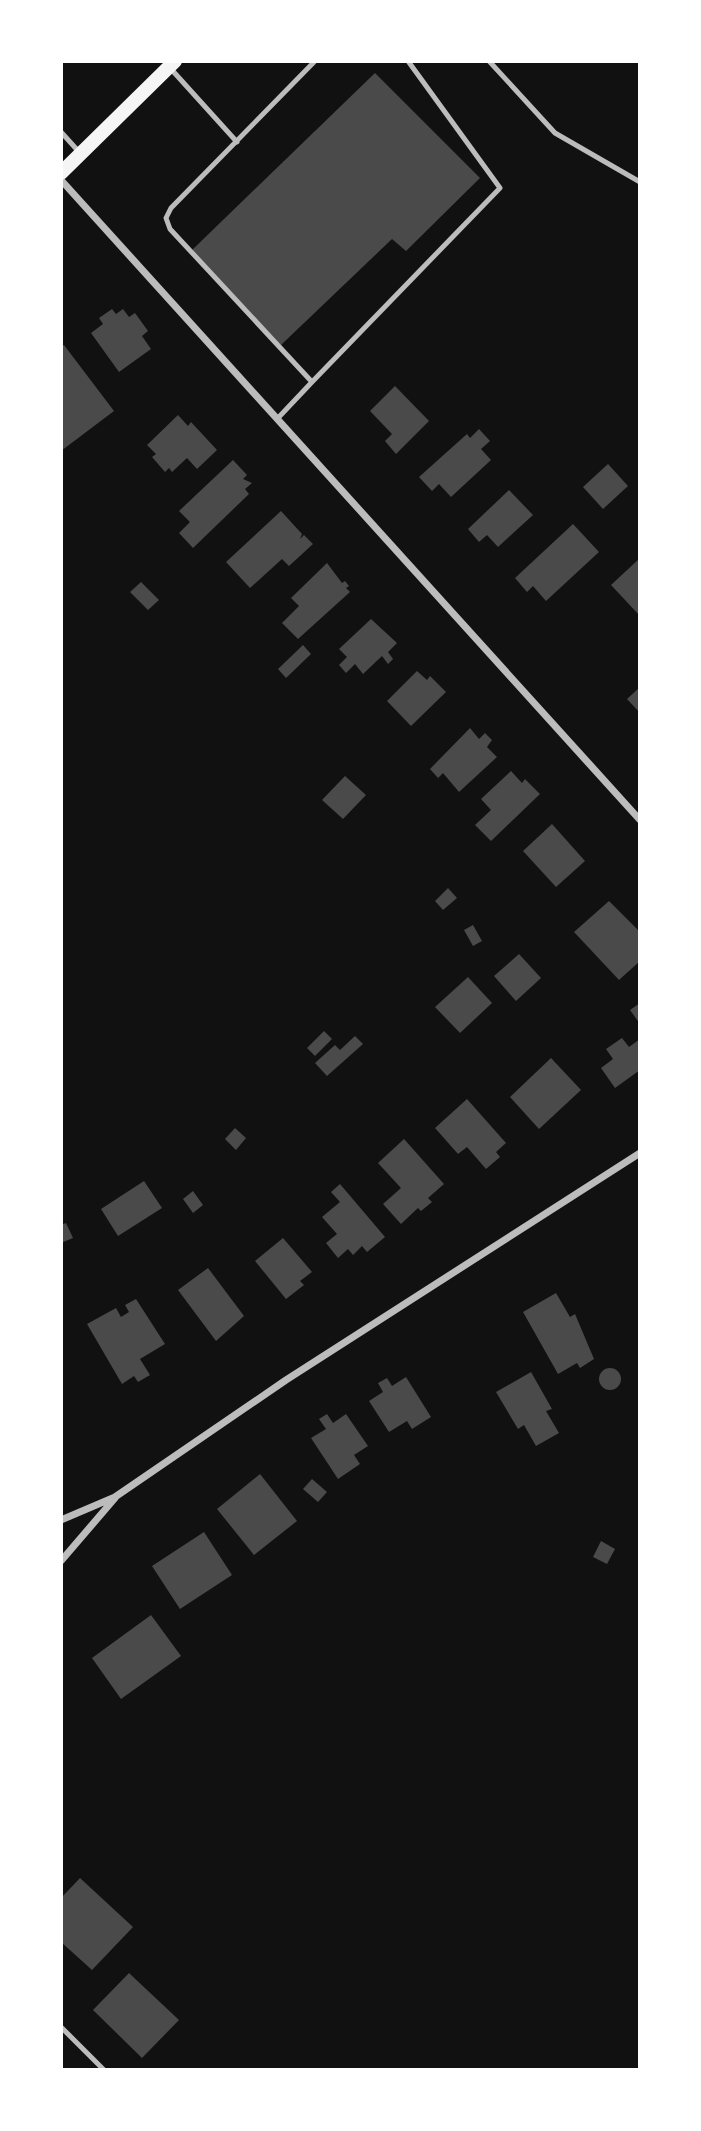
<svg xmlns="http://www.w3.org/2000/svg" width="701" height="2131" font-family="'IBM Plex Sans',sans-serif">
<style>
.building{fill:#4a4a4a}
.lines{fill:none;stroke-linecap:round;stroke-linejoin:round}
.service{stroke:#bcbcbc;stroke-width:5}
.minor{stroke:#bcbcbc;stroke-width:7}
.secondary{stroke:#f5f5f5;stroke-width:14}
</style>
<rect width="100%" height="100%" fill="#111"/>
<path class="building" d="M375,73L480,178L406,251L392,239L281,345L191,251Z
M112,309L116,314L123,309L129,317L135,313L148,331L142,336L151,349L119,372L91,333L103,324L99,318Z
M64,345L114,411L61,451V346Z
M395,386L429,421L396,454L385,441L392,434L370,411Z
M178,415L188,426L191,422L217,450L197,469L187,458L172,472L169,468L165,472L152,457L156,454L147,445Z
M479,429L490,441L481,449L491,460L451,497L439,484L432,491L419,477L467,434L470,438Z
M233,460L247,475L243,479L252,483L245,489L249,494L193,548L179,533L190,522L179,511Z
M608,464L628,486L603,509L583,487Z
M509,490L533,515L498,547L487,535L479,542L468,529Z
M281,511L302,534L300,539L304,535L313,544L289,566L282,559L250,588L226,562Z
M573,524L599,552L546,601L533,586L527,592L515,578Z
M640,558V616L611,585Z
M327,563L342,583L345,581L349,586L346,588L350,592L298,639L282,623L299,606L291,598Z
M141,582L159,600L148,610L130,592Z
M371,619L397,643L388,652L393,659L388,664L382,656L363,674L355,664L346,673L339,665L347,657L339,649Z
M303,645L311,654L286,678L278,669Z
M417,671L427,680L430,676L446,692L411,726L387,701Z
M640,687V713L627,699Z
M470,728L479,739L485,733L492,740L487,747L497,757L459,792L443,773L438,778L430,769Z
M511,771L522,783L525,779L540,794L491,841L475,825L491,810L481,799Z
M345,776L366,795L343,819L322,800Z
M552,824L585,861L556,887L523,851Z
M448,888L457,898L443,910L435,901Z
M609,901L640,932V961L619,980L574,932Z
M473,925L482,941L473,946L464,930Z
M519,954L541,978L516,1001L494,976Z
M468,977L492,1003L460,1033L435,1007Z
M640,1003V1024L630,1010Z
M324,1031L332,1039L315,1056L307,1048Z
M355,1036L363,1044L327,1076L315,1063L335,1045L340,1050Z
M622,1038L629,1047L640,1039V1070L615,1088L601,1068L613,1059L606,1049Z
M551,1058L581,1090L539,1129L510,1097Z
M467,1099L506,1143L496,1152L500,1157L486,1169L467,1147L458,1154L435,1128Z
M235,1128L246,1138L236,1150L225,1139Z
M404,1139L444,1184L428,1198L432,1202L421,1211L418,1208L401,1224L383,1204L401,1188L378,1163Z
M144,1181L162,1208L118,1236L101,1209Z
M340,1184L385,1237L367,1252L362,1246L353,1255L348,1249L338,1258L326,1243L337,1234L322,1217L340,1202L331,1192Z
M193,1191L203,1205L193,1213L183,1199Z
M66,1223L73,1238L61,1243V1225Z
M283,1238L312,1272L300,1281L304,1285L286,1299L255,1261Z
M208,1268L244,1316L216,1341L178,1290Z
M556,1293L570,1317L575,1314L594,1359L580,1368L577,1363L558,1374L523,1312Z
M136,1299L165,1344L140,1359L150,1375L138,1382L134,1376L122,1384L87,1324L116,1308L121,1317L129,1312L125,1305Z
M599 1379a11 11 0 1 1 22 0a11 11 0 1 1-22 0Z
M531,1372L552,1409L546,1411L559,1433L536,1446L524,1425L518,1429L496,1392Z
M406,1377L431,1417L412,1429L407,1421L389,1432L369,1401L383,1392L378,1383L387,1378L392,1386Z
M327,1414L333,1423L346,1414L368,1446L354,1455L360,1464L338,1479L311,1438L326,1429L319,1419Z
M260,1474L297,1521L254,1555L217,1509Z
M312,1479L327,1492L318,1502L303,1489Z
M204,1532L232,1575L180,1609L152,1566Z
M601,1541L615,1549L607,1564L593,1557Z
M151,1615L181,1656L121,1699L92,1658Z
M80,1878L133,1927L92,1970L61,1942V1898Z
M129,1973L179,2020L142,2058L93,2010Z"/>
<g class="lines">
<path class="service" d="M489,61L555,133L640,182
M171,69L237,142
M61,132L80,153
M312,382L500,188L408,61
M278,418L312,382L170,229L166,218L171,208L315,61
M61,2027L104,2070"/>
<path class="minor" d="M61,180L640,820
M61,1520L115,1497L286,1380L640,1153
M61,1561L115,1498"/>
<path class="secondary" d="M61,173L175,61"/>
</g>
<rect width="701" height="2131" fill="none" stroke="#ffffff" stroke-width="126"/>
</svg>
